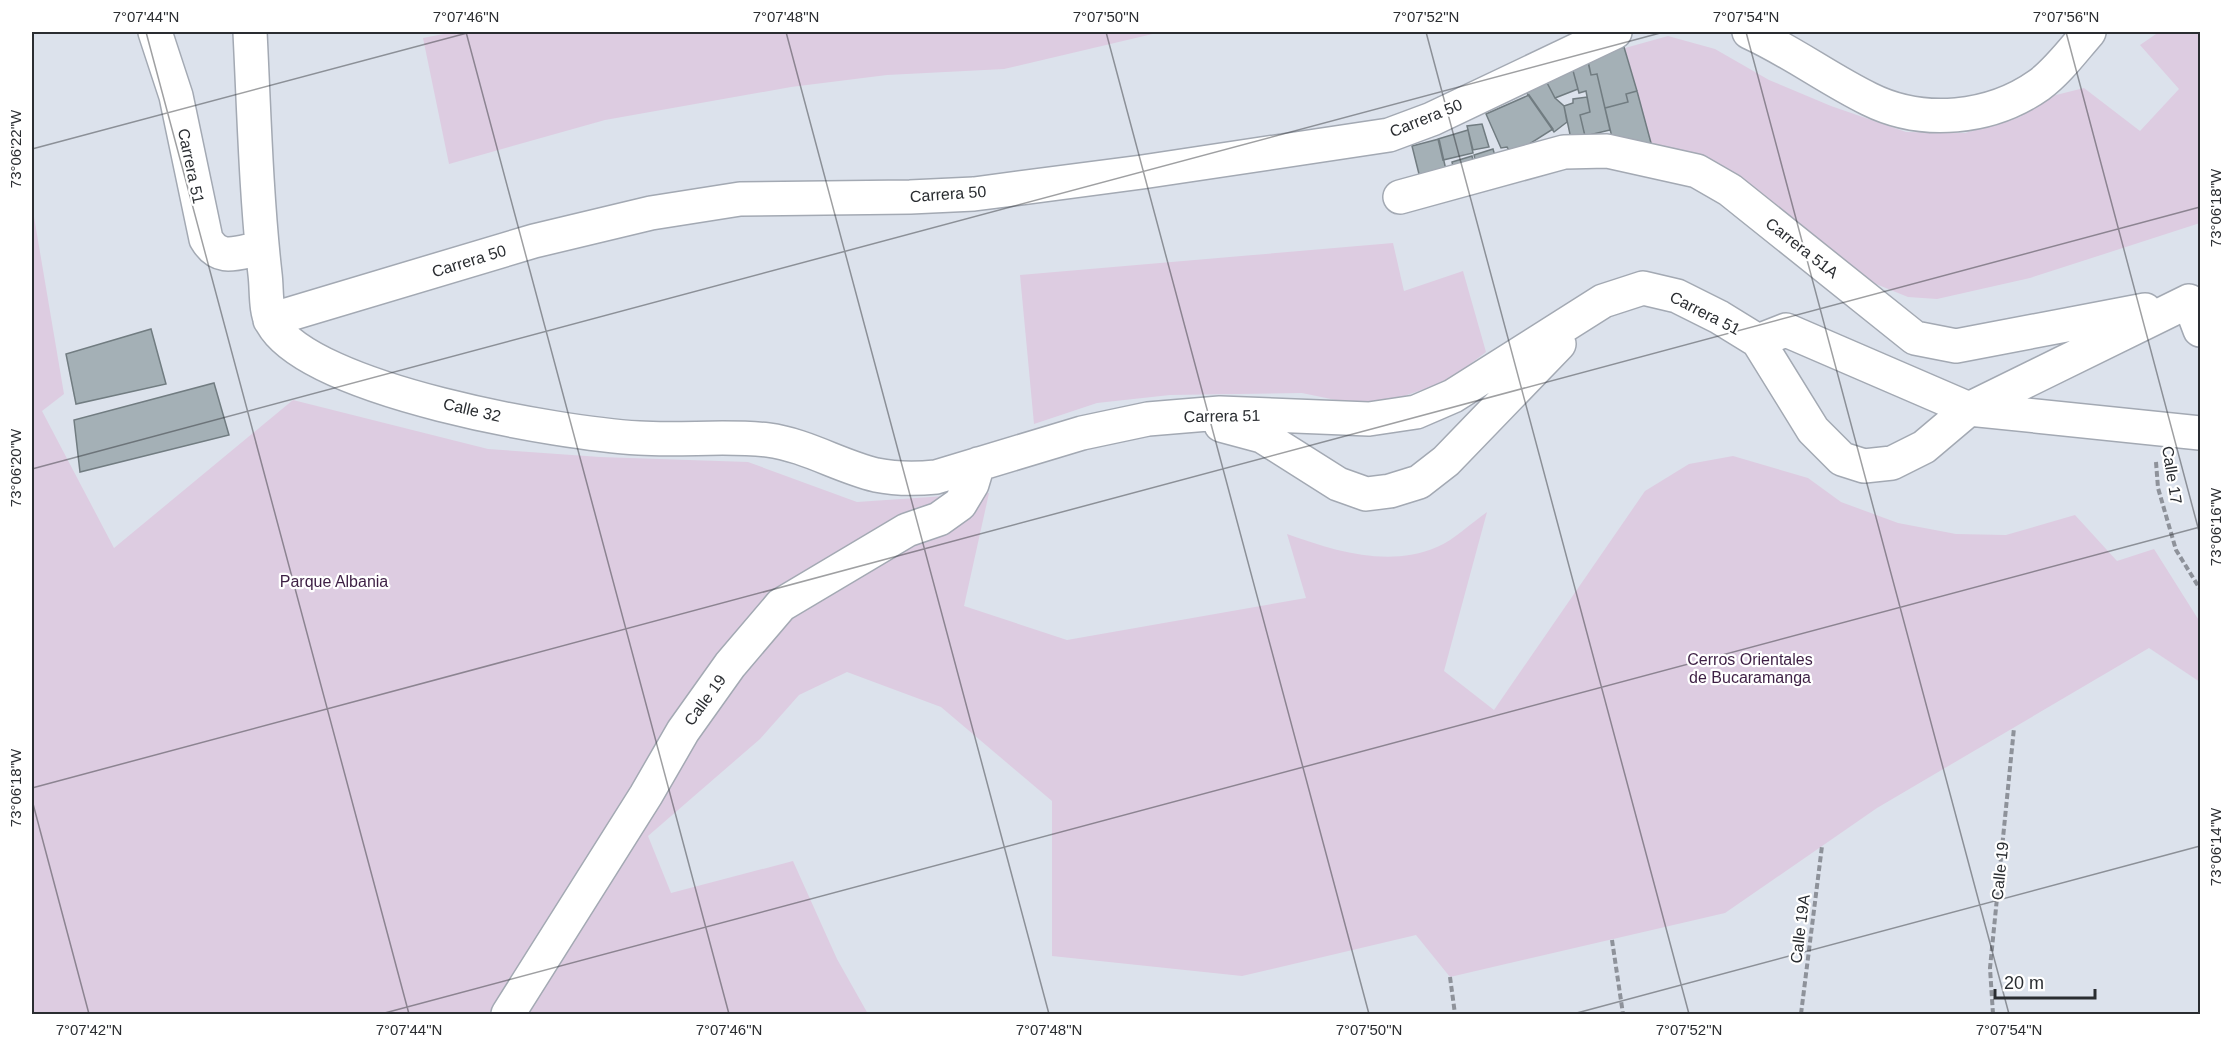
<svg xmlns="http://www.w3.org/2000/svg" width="2232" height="1046" font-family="Helvetica,sans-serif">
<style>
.green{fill:#ddcce1}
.building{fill:#a4b0b6;stroke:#717c81;stroke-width:1.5}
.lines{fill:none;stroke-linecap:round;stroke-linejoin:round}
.minor-casing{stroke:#a3a9b3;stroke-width:36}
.path{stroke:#8e929a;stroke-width:4;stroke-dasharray:6 3;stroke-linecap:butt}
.minor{stroke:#fff;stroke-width:33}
.ticks{fill:none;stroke:#2a2d31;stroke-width:1.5;stroke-opacity:0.45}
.labels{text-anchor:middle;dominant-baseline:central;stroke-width:4.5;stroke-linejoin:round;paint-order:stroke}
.street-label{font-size:16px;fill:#2a2d31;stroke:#fff}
.park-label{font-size:16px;fill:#3d1f44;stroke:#fff}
.neatline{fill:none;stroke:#2a2d31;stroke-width:2}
.ticks-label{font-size:15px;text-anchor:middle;fill:#2a2d31}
</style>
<rect width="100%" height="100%" fill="#dce2ec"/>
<path class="green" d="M454,32H1161L1004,69L887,75L791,87L605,120L449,164L423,38Z
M2159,32H2200V223L2030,278L1937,299L1908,297L1876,284L1720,169L1651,143L1625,48L1668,36L1715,49L1769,80L1831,106L1906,132L1965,133L2020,117L2048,97L2084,88L2140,131L2179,89L2140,45Z
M32,205L64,394L42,411L114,548L293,400L488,449L600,457L748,462L857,502L989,493L964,606L1067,640L1306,598L1287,534C1335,551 1388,568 1437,547C1454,540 1471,523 1487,512L1444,671L1494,710L1645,491L1689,464L1733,456L1808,478L1841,502L1898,523L1956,534L2006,535L2075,515L2117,561L2154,549L2200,622V682L2149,648L1877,808L1725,913L1450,977L1416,935L1242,976L1052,956V801L941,707L847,672L799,695L760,739L648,836L671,893L793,861L837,959L868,1014H32Z
M1393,243L1404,291L1463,271L1486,352L1448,381L1404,396L1355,404L1302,393L1170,395L1097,403L1034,424L1020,275Z"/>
<path class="building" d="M1624,47L1637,91L1626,94L1628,102L1605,108L1597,74L1591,75L1587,58Z
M1588,61L1591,75L1597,74L1610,130L1585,136L1580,115L1590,112L1586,91L1579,93L1572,67Z
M1572,67L1578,89L1555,98L1544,77Z
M1544,77L1555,98L1564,106L1567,122L1554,132L1526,92Z
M1637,91L1651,143L1615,150L1605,108L1628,102L1626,94Z
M1529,95L1553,129L1512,155L1507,147L1501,148L1486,114Z
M1587,97L1590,112L1580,115L1585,136L1571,139L1564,106L1573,103V99Z
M1482,124L1489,147L1473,150L1467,126Z
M1468,130L1473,153L1443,160L1438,139Z
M1439,139L1448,179L1422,186L1412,146Z
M1493,149L1497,163L1478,171L1474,155Z
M1472,156L1476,174L1456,180L1452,162Z
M151,329L166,384L76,404L66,354Z
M214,383L229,435L80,472L74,420Z"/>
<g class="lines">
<defs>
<path id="minor" d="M155,32L176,96L206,239C220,263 238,252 262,248
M250,32C254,112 256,194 265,274C267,289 265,311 272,323C310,391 562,434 639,438C682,441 724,435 768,440C806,445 839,466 876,475C896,479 916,479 936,477L1082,433L1148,419L1220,413L1369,419L1416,412L1453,396L1603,301L1643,288L1677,296L1719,317L1758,341L1813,430L1842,459L1864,466L1892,463L1924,447L1969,409L2189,301
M1749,32C1791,51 1828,79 1869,99C1923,126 1991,119 2039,85C2058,71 2074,49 2089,32
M1400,197L1564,152L1607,151L1697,171L1730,190L1915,338L1956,346L2145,310
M2189,301L2200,330
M270,320L534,241L651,213L740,199L910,197L974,194L1142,172L1389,135L1432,119L1615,32
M1758,341L1786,330L1969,409L2200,433
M1221,425L1262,436L1338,484L1366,494L1390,491L1419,482L1446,461L1559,344
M508,1014L646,795L683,731L730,665L781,605L907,530L939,519L960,504L972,484L978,464"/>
</defs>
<use href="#minor" class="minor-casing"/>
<path class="path" d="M2156,462L2158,488L2176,550L2200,589
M1612,940L1623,1014
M1450,977L1455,1014
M1801,1014L1822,846
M1993,1014L1990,968L2014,728"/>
<use href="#minor" class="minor"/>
</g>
<path class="ticks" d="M146,32L409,1014M466,32L729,1014M786,32L1049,1014M1106,32L1369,1014M1426,32L1689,1014M1746,32L2009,1014M2066,32L2200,535M32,149L471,32M32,469L1664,32M32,788L2200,207M32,800L89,1014M381,1014L2200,527M1573,1014L2200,846"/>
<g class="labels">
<g class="street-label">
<text transform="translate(1426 118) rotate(-22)">Carrera 50</text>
<text transform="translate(191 166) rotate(78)">Carrera 51</text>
<text transform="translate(948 194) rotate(-4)">Carrera 50</text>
<text transform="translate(1802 248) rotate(38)">Carrera 51A</text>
<text transform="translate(469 261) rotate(-17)">Carrera 50</text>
<text transform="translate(1705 313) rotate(27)">Carrera 51</text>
<text transform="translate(472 410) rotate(13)">Calle 32</text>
<text transform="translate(1222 416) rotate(-1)">Carrera 51</text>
<text transform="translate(2172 475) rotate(81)">Calle 17</text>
<text transform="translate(705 700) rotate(-54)">Calle 19</text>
<text transform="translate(2000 871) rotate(-84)">Calle 19</text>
<text transform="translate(1800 929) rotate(-83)">Calle 19A</text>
</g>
<g class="park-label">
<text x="334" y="581">Parque Albania</text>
<text x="1750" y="659">Cerros Orientales<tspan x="1750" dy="18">de Bucaramanga</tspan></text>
</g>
</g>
<rect width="2232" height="1046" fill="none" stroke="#ffffff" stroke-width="66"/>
<path d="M1995 989v9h100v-9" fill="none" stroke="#2a2d31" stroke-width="3"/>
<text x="2004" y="989" font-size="18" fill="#2a2d31" stroke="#ffffff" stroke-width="4.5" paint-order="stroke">20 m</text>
<rect x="33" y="33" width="2166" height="980" class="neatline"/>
<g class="ticks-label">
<text x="146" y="22">7°07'44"N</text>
<text x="466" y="22">7°07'46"N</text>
<text x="786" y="22">7°07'48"N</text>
<text x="1106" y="22">7°07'50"N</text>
<text x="1426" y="22">7°07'52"N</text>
<text x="1746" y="22">7°07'54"N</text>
<text x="2066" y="22">7°07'56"N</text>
<text transform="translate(16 149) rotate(-90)" y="5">73°06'22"W</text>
<text transform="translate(2216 208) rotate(-90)" y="5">73°06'18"W</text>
<text transform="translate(16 468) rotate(-90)" y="5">73°06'20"W</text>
<text transform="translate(2216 527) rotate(-90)" y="5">73°06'16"W</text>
<text transform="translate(16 788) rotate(-90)" y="5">73°06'18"W</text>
<text transform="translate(2216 847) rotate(-90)" y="5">73°06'14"W</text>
<text x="89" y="1035">7°07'42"N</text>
<text x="409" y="1035">7°07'44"N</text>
<text x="729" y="1035">7°07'46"N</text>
<text x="1049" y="1035">7°07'48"N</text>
<text x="1369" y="1035">7°07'50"N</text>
<text x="1689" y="1035">7°07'52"N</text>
<text x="2009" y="1035">7°07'54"N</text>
</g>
</svg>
